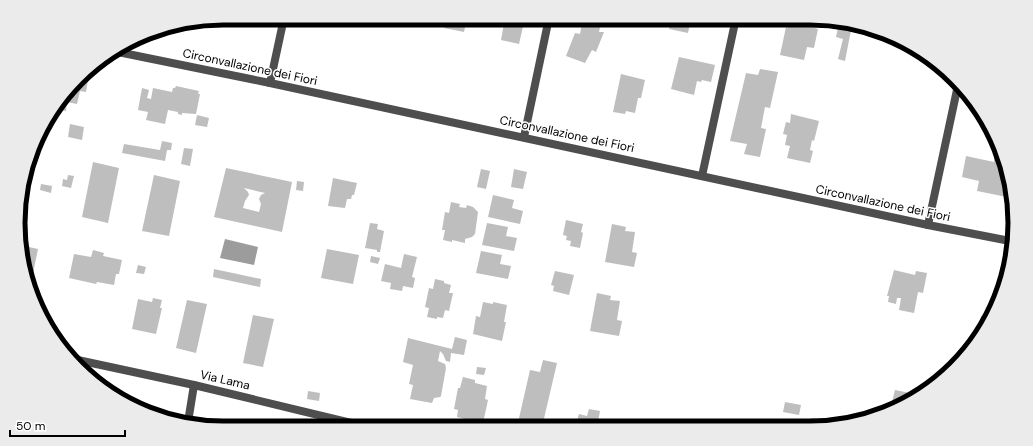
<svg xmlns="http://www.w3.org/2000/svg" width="1033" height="446" font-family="'DM Sans',sans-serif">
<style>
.water{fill:#9c9c9c}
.building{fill:#bebebe;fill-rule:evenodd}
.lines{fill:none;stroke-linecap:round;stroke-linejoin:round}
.minor{stroke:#4e4e4e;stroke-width:8}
.tertiary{stroke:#4e4e4e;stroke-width:8}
.labels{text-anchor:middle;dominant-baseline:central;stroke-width:3;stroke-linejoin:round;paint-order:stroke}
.street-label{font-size:12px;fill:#000;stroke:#fff}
.rim{fill:none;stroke:#000;stroke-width:5}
</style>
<rect width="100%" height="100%" fill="#fff"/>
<path class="water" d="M225,239L258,247L254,265L220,258Z"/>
<path class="building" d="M447,18H467L464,32L444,28Z
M505,18H525L519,44L501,40Z
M583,18H602L599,32H604L596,52L592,50L585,63L566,56L575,33L580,34Z
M606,18H620L619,23L606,20Z
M672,18H691L688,33L669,29Z
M790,22L818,29L814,48L807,47L804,60L780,55L786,27L788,28Z
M839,23L852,25L845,61L838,59L843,39L836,37Z
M679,57L715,65L711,82L702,80L701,82L697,81L694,95L671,89Z
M760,69L778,72L770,108L765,107L761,128L766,129L760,157L744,154L747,144L730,141L746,73L758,75Z
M621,74L645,80L641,98H638L635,113L626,111L625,114L613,112Z
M80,78L88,80L86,92L80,91L77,104L67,102L66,111L55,109Z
M176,86L199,91L198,94H200L196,114L182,113V115L178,114V112L168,110L165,124L146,120L148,112L138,110L142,88L149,90L147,98L151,99L153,88L172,92L173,88H175Z
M791,114L819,121L814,141L812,140L810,150L813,151L810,163L787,158L790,146L785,145L787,135L783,134L786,122L790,123Z
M197,115L209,118L207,127L195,125Z
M70,124L84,127L82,140L68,137Z
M162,141L172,143L171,150H167L165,161L122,153L124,144L160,150Z
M184,148L193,149L190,166L181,164Z
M966,156L994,162V157L1001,158L1009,187L1007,197L977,191L979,181L962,177Z
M93,162L119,168L108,223L82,217Z
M226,168L292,182L282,232L214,217ZM244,188L265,193L261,195L259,199L261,204L259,212L243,208L245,201L249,195L248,192Z
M481,169L490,171L486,189L477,187Z
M514,169L527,172L523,189L511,187Z
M68,175L74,176L71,188L62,186L63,179L67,180Z
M154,175L180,181L169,236L142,231Z
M333,178L357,183L354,195H352L351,199H347L345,208L328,206Z
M297,181L304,182L303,191L296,190Z
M41,184L52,186L51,193L40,190Z
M493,195L514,200L512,208L523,211L520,224L488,217Z
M451,202L460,204L459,207L466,208L467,205L473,207L478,212L475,234L472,237L465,239V243L452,240V242L443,240L445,230H442L445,212L449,213Z
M566,220L583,224L581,232L583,233L580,248L570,246L571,241L566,240L567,236L563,235Z
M370,223L378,224L377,229L384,231L380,252H377V250L365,248Z
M487,223L508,227L506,236L517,238L514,251L482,245Z
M612,224L626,227L625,231L635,232L632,252L637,253L634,267L605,262Z
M20,245L38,249L31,283L20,250Z
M327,249L359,255L353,284L321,278Z
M93,250L104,253L103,256L122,260L119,274H116L114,285L97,282L96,284L69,278L74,254L91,257Z
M481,251L502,255L500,264L511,266L508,279L476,273Z
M404,254L417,257L412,277L415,278L413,288L403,286L402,291L390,289L391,283L381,281L385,264L401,268Z
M371,256L380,258L378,264L370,262Z
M138,265L146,267L144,274L136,273Z
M214,269L261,279L260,287L213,277Z
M894,270L915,275L916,271L927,273L923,293L918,292L914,313L899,310L901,298H897L896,304L888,302L889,296H887Z
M555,271L574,275L569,295L553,291L554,286L551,285Z
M435,279L444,281V283L451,285L449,293H453L449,311L445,310L443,318L437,317V319L427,317L429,308L425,307L429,288L433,289Z
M597,293L611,296L610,300L620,301L617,320L622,321L619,336L590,331Z
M153,298L162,300L160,308H162L156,334L132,329L138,299L152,302Z
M187,300L207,304L196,353L176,348Z
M483,302L493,304V302L507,305L504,322H506L502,341L473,334L476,316L480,317Z
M253,315L274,319L263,367L243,363Z
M981,316L990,318L981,336L982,327L979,326Z
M455,337L467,340L464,355L451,353L450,362L446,361L443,354L440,351L438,361L445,364L446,368L441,396L440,397L434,398L432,403L410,399L413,385L409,384L413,365L403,362L408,338L452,349Z
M543,360L557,363L542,427H517L530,370L540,372Z
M477,367L486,368L484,375L476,374Z
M463,377L475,380V383L487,386L485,399L488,400L483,423L457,417L458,410L454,409L458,388H460Z
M895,390L910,393L908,400L896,407L891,406Z
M308,391L320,393L319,401L307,399Z
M126,399L145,403L144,407L158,410V415L164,416L163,418L157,417Z
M785,402L801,405L799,415L783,412Z
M589,409L600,411L597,427H575L579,414L587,416Z
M811,418L826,421L825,426H810Z"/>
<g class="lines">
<path class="minor" d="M270,83L284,18
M524,137L549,18
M702,176L736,18
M928,225L958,85
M188,422L194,385"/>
<path class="tertiary" d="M118,52L270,83L928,225L1010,241
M73,359L194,385L372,428"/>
</g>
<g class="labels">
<g class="street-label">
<text transform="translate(250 67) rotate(12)">Circonvallazione dei Fiori</text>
<text transform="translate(567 134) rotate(12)">Circonvallazione dei Fiori</text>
<text transform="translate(883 203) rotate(12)">Circonvallazione dei Fiori</text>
<text transform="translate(225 380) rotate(13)">Via Lama</text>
</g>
</g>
<path d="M0 0H1033V446H0ZM223 25H810A198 198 0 0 1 1008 223V223A198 198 0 0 1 810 421H223A198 198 0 0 1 25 223V223A198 198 0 0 1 223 25Z" fill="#ebebeb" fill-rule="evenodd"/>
<path class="rim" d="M223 25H810A198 198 0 0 1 1008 223V223A198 198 0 0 1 810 421H223A198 198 0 0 1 25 223V223A198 198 0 0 1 223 25Z"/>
<path d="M10 430v6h115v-6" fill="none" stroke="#000000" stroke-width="2"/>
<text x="16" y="430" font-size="12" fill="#000000" stroke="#ffffff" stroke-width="3" paint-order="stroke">50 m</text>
</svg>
